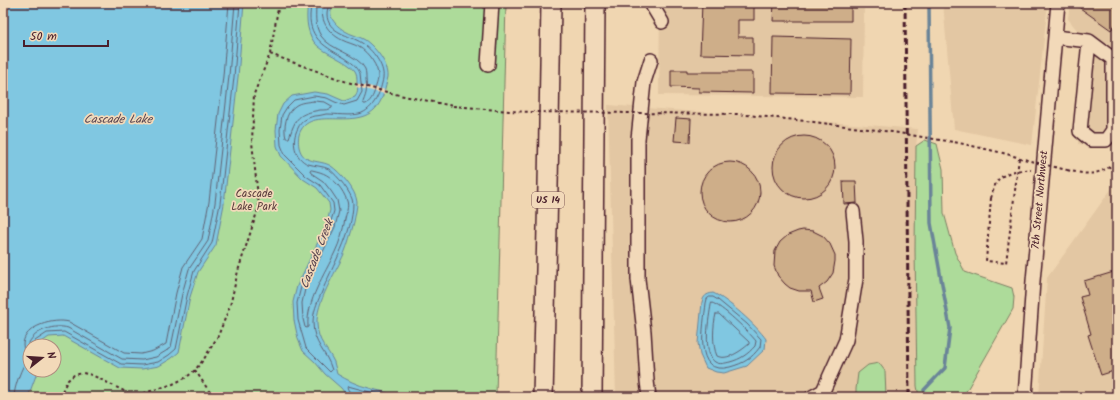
<svg xmlns="http://www.w3.org/2000/svg" width="1120" height="400" font-family="Kalam,sans-serif">
<style>
.built{fill:#e3c7a3}
.green{fill:#addb9a;stroke:#7c7d62;fill-rule:evenodd}
.water{fill:#80c7e1;stroke:#6a8498}
.pier{fill:#f0d6b1}
.lines{fill:none;stroke-linecap:round;stroke-linejoin:round}
.shore{stroke:#606274;stroke-width:1}
.stream{stroke:#6a8498;stroke-width:3.5}
.building{fill:#ceae89;stroke:#4a1f2b}
.minor-casing{stroke:#4a1f2b;stroke-width:16}
.highway-casing{stroke:#4a1f2b;stroke-width:22}
.path{stroke:#4a1f2b;stroke-width:2;stroke-dasharray:3 3;stroke-linecap:butt}
.minor{stroke:#f2d9b9;stroke-width:13}
.highway{stroke:#f2d9b9;stroke-width:19}
.rail{stroke:#4a1f2b;stroke-width:3;stroke-dasharray:6 3;stroke-linecap:butt}
.path-bridge{stroke:#4a1f2b;stroke-width:2;stroke-dasharray:3 3;stroke-linecap:butt}
.labels{text-anchor:middle;dominant-baseline:central;stroke-width:3.5;stroke-linejoin:round;paint-order:stroke}
.shield{fill:#f2d9b9;stroke:#7c5756;stroke-width:1}
.shield-label{font-size:10px;font-weight:bold;fill:#4a1f2b}
.park-label{font-size:11px;fill:#593b3c;stroke:#f2d9b9}
.street-label{font-size:11px;fill:#4a1f2b;stroke:#f2d9b9}
.water-label{font-size:12px;font-style:italic;fill:#55414f;stroke:#f2d9b9}
</style>
<rect width="100%" height="100%" fill="#f0d6b1"/>
<filter id="ink" filterUnits="userSpaceOnUse"><feTurbulence type="fractalNoise" baseFrequency=".025" numOctaves="2"/><feDisplacementMap in="SourceGraphic" scale="8" xChannelSelector="R" yChannelSelector="G"/><feConvolveMatrix kernelMatrix="1 2 1 2 8 2 1 2 1" color-interpolation-filters="sRGB"/></filter>
<g filter="url(#ink)">
<path class="built" d="M660,3H864L863,97L659,95Z
M943,3H1048L1032,145L954,129Z
M1070,3H1117V130L1106,147L1078,144L1081,35L1068,19Z
M608,105L918,129L916,146L915,296L917,386L919,397H616Z
M1117,181V397H1039L1047,278Z"/>
<path class="green" d="M3,3H506L496,397H3ZM30,346H54V370H30Z
M925,140L937,144L943,169L944,213L955,253L965,272L1012,288L1014,297L1013,309L964,395L961,397H919L917,386L915,250L916,146Z
M879,363L885,371L886,397H856V389L858,373L868,365Z"/>
<path class="water" d="M3,3H244L238,77L224,204L216,245L198,272L190,297L179,352L172,358L159,366L142,369L120,368L63,336L49,337L36,346H30V370H38L28,397H3Z
M308,3H336C335,4 333,6 332,7C327,18 338,27 345,31C351,35 359,36 365,40C375,47 389,64 388,77C387,82 385,87 384,92C371,140 316,103 301,130C298,135 298,141 299,147C303,165 320,159 331,166C340,172 356,190 357,202C357,208 355,216 354,222C351,233 348,244 344,254C335,274 316,302 317,324C318,343 327,347 334,362C335,366 336,370 337,374C347,380 357,385 369,388C379,391 388,392 396,397H348L341,388L325,374L315,362L303,351L298,339L294,320L293,302L297,286L327,223L330,210L329,203L317,188L303,179L281,156L277,146L276,130L278,114L283,104L292,96L314,92L328,94L337,98L344,101L355,97C358,92 358,89 357,83C357,80 357,76 356,73C352,62 323,54 314,42C306,30 306,16 308,3Z
M713,293C727,299 757,326 766,339L765,349L747,366L724,373L716,372L706,368L700,355L698,343L702,302C704,296 706,294 713,293Z"/>
<path class="pier" d="M355,83L386,90L385,94L356,87Z"/>
<g class="lines">
<path class="shore" d="M311,3C311,7 310,11 310,15C309,39 327,48 345,58C351,62 357,66 360,73L362,92L357,101L344,105L335,102L327,98L314,96L294,100L287,107L282,115L280,130L281,145L285,155L306,176L320,185L333,203L334,211L330,224L301,287L297,303L298,320L306,348L330,372L332,370C327,352 313,344 313,323C313,312 317,303 321,294C332,266 353,234 353,203C352,193 337,175 329,169C323,166 315,166 308,164C294,158 291,141 298,128C301,121 307,118 314,116C318,116 322,115 326,114C337,114 349,116 359,114C374,110 381,91 383,78C385,66 372,49 362,43C350,35 327,33 327,14C327,10 328,6 331,3
M316,3C316,15 314,25 321,36C330,50 358,54 365,69C366,72 366,76 366,79C367,90 367,92 363,102L364,104H366C372,100 374,94 376,86C377,83 378,80 378,77C379,67 368,52 359,47C354,44 348,43 342,40C328,33 318,19 324,3
M314,101L325,102L332,106V108C329,110 324,110 320,110C298,114 296,117 289,138H286C283,128 286,112 295,106C300,102 308,102 314,101Z
M312,170C325,173 329,175 338,185C342,190 345,195 347,201C349,206 346,214 345,219C343,230 340,242 335,252C325,274 306,301 308,327L306,328L305,327L303,319L302,303L305,289L335,227L339,211L337,200L331,191L323,181L311,173L310,171Z
M710,297H713L718,300L747,324L761,339L760,347C751,359 744,363 730,367C692,377 704,324 706,303L707,299Z
M712,303C721,305 749,332 756,341L755,346C748,354 741,359 730,362C725,363 720,365 715,362C702,354 709,317 711,305Z
M716,314H719L749,342V344C741,351 727,361 717,356C712,345 713,325 716,314Z
M34,346L35,341L47,333L64,332L121,364L142,365L158,362L169,355L176,349L187,296L194,271L212,243L220,204L234,77L240,3
M30,350L29,343C35,330 55,324 68,328L122,359L142,360L156,357L166,351L171,347L182,294L189,269L208,241L215,203L229,76L235,3
M14,397C14,387 22,366 28,358C26,354 23,350 23,344C24,326 54,318 69,322L124,353L141,354L153,351L166,344L176,293L183,267L202,239L209,202L223,76L229,3
M351,397V394L347,388L348,386L388,397"/>
<path class="stream" d="M924,390L945,368L950,328L931,223L929,3"/>
</g>
<path class="building" d="M702,3H754V20H738V37H753V55L700,54Z
M774,3H851V21H773Z
M1073,3H1117V22L1111,30Z
M773,37L851,39L850,94L772,93Z
M671,70H687V72H753V93L699,92V88L671,87Z
M676,118L691,119L690,142L674,141Z
M773 167a31 31 0 1 1 62 0a31 31 0 1 1-62 0Z
M700 192a30 30 0 1 1 60 0a30 30 0 1 1-60 0Z
M843,181H856L857,203L844,204Z
M803,230L813,231L823,236L830,244L835,255V261L833,273L827,282L819,288L823,299L814,302L811,291H799L790,288L785,284L778,276L774,266L775,251L780,242L788,235L798,231Z
M1117,271V370L1101,375L1088,335L1091,334L1080,297L1088,295L1084,281Z"/>
<g class="lines">
<defs>
<path id="minor" d="M652,3L653,7L662,22
M1055,37L1089,41L1080,131L1091,140H1106L1113,130V59L1089,41
M488,65L492,3
M649,397L647,381L644,332L638,279V139L644,82L651,60
M812,397L823,391L846,340L856,279V241L853,211
M1025,397L1033,281L1058,3"/>
<path id="highway" d="M543,397L548,186L551,3
M592,397L595,3"/>
</defs>
<use href="#minor" class="minor-casing"/>
<use href="#highway" class="highway-casing"/>
<path class="path" d="M270,54L347,82L399,95L453,106
M1067,170C1092,176 1095,175 1117,163
M991,198C993,192 994,185 998,180C1005,172 1020,169 1031,170
M195,370L213,397
M60,397L64,387L68,380L74,375L83,373L92,375L134,396
M132,397L173,384L187,377L195,370L204,359L218,336L230,306L238,271L259,206L252,142L254,94L270,54L279,3"/>
<use href="#minor" class="minor"/>
<use href="#highway" class="highway"/>
<path class="rail" d="M905,3L909,397"/>
<path class="path-bridge" d="M453,106L509,111L533,112L737,114L806,121L892,132L959,143L1003,153L1034,162L1067,170
M991,198L986,261L1006,263L1019,158"/>
</g>
</g>
<g class="labels">
<rect class="shield" x="532" y="192" width="32" height="16" rx="3"/>
<g class="shield-label">
<text x="548" y="200">US 14</text>
</g>
<g class="park-label">
<text x="254" y="194">Cascade<tspan x="254" dy="13">Lake Park</tspan></text>
</g>
<g class="street-label">
<text transform="translate(1040 200) rotate(-85)">7th Street Northwest</text>
</g>
<g class="water-label">
<text x="118" y="119">Cascade Lake</text>
<text transform="translate(317 254) rotate(-69)">Cascade Creek</text>
</g>
</g>
<rect width="1120" height="400" fill="none" stroke="#f2d9b9" stroke-width="16"/>
<rect x="8" y="8" width="1104" height="384" fill="none" stroke="#4a1f2b" stroke-width="1.5" filter="url(#ink)"/>
<g transform="translate(42 358) rotate(73)"><circle r="19" fill="#f2d9b9" stroke="#af8f80"/>
<path d="M0-3L7 15L0 10L-7 15Z" fill="#4a1f2b"/>
<text y="-6" font-size="11" font-weight="bold" text-anchor="middle" fill="#4a1f2b">N</text>
</g>
<path d="M24 40v6h84v-6" fill="none" stroke="#4a1f2b" stroke-width="2"/>
<text x="30" y="40" font-size="12" fill="#4a1f2b" stroke="#f2d9b9" stroke-width="3" paint-order="stroke">50 m</text>
</svg>
